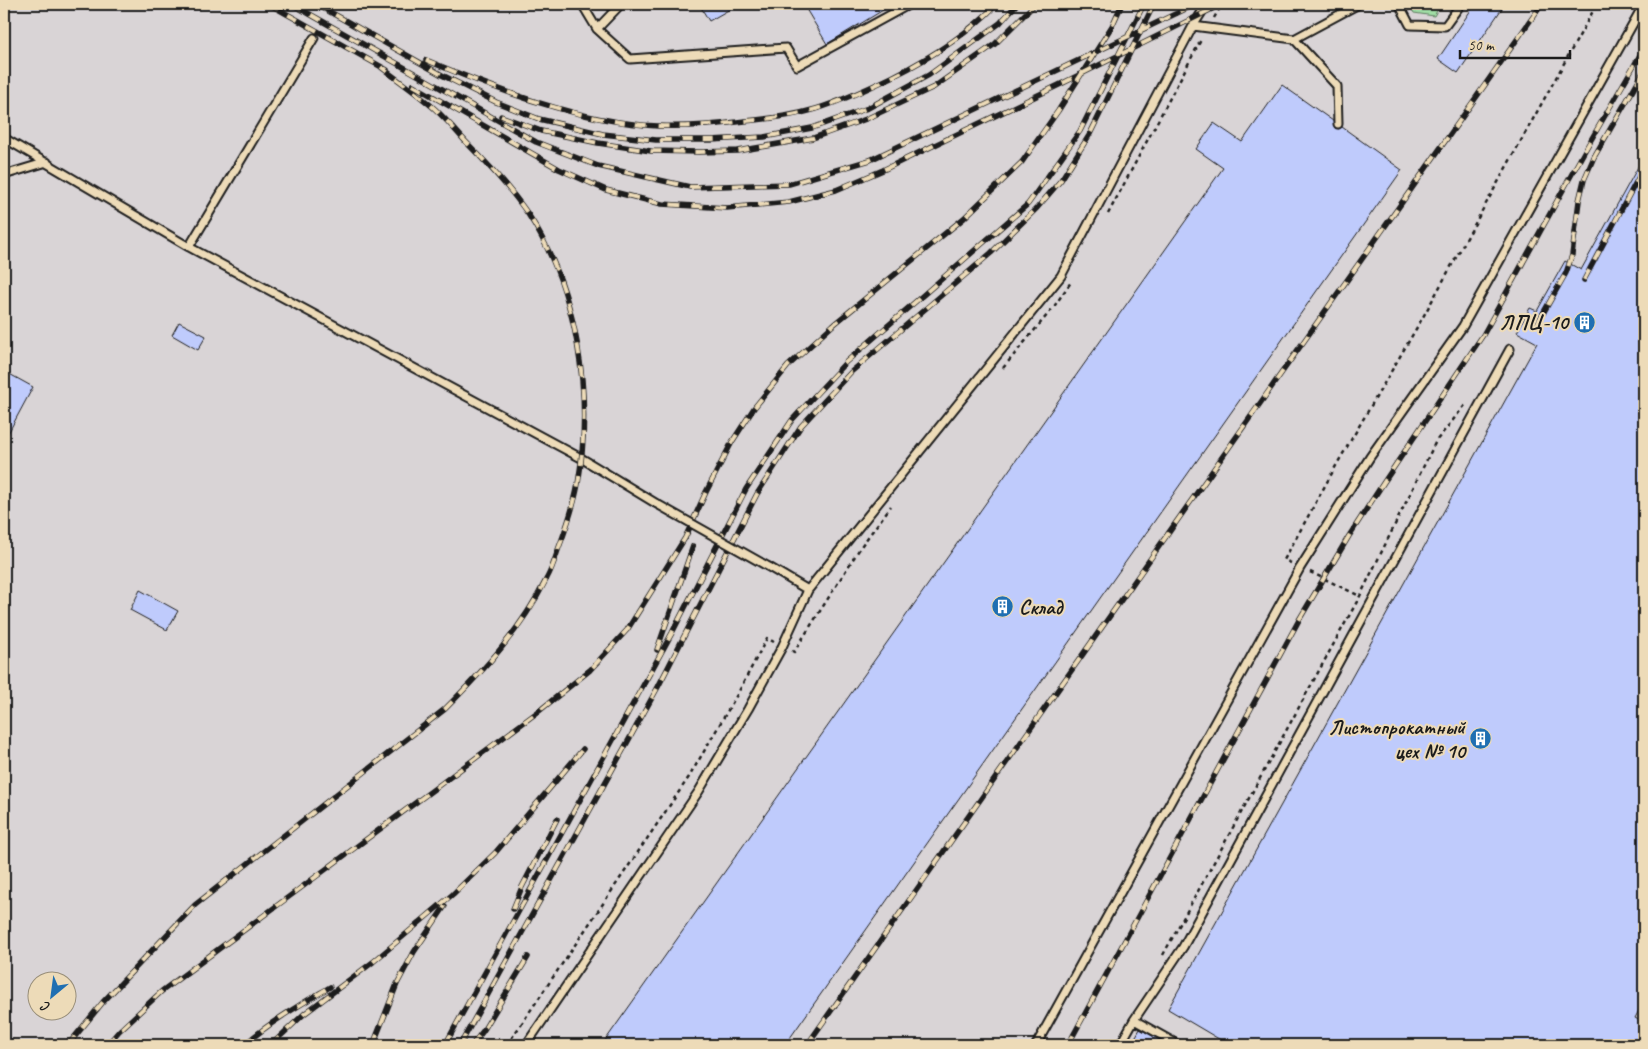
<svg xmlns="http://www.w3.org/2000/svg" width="1648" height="1049" font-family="Caveat,sans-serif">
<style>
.built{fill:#d9d4d6;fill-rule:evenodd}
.green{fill:#a0dda5;stroke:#5e7c60}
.building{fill:#bfcbfc;stroke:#1c1c1c}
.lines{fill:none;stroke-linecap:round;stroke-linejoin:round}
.lane-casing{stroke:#1c1c1c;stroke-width:11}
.path{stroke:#1c1c1c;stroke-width:2.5;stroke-dasharray:4 4;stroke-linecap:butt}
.lane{stroke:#eddbb8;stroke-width:7}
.rail-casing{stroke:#1c1c1c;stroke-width:5.5}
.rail{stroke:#eddbb8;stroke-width:4;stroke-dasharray:11;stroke-linecap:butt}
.lane-bridge-casing{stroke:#1c1c1c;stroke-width:11;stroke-linecap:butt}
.lane-bridge{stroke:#eddbb8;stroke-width:7}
.labels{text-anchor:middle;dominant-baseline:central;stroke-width:4;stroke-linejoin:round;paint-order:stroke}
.poi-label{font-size:21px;font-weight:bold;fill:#1c1c1c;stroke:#eddbb8;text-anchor:end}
</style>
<rect width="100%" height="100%" fill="#e4d8c6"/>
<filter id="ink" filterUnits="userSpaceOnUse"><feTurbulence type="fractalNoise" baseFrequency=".02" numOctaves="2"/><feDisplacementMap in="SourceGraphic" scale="10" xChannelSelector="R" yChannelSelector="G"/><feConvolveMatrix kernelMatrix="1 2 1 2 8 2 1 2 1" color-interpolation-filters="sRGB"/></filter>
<g filter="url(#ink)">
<path class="built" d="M4,4H1644V1045H4ZM38,982H68V1012H38Z"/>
<path class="green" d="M1408,4H1441L1434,16L1414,13Z"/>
<path class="building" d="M699,4H739L709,21Z
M803,4H893L827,44Z
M1475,4H1505L1458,73L1438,59Z
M1282,85L1333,121L1335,128L1339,129L1342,127L1402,170L785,1045H602L1223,168L1196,149L1214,123L1242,142Z
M1644,156V1001L1635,1018L1644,1023V1045H1229L1168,1009L1537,343L1517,332L1530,308L1537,311L1565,261L1581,270Z
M179,322L206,336L198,350L172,335Z
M4,371L33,387L4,441Z
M140,590L178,611L167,630L130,610Z
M1140,1029L1169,1045H1131Z"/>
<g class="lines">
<defs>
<path id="lane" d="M582,4L597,29L630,59L786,48L797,66L910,4
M1399,4L1410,25L1445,26L1461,4
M1193,26L1294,39L1359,4
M597,29L621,4
M1294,39L1337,86L1338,124
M4,138L189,247L581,458L657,504
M4,175L47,162
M189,247L314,38
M769,567L808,590
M1134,1020L1179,1045
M526,1045L699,791L748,709L782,647L808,590L1061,276L1193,26L1207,4
M1036,1045L1300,568L1370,457L1463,326L1644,4
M1120,1045L1134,1020L1183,947L1510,349"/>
</defs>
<use href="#lane" class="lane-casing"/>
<path class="path" d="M1214,18L1222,4
M1108,214L1202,38
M1003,368L1053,308L1071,282
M1291,563L1284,560L1337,464L1423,317L1597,4
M1310,572L1360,596
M792,651L794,652L862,545L891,506
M1163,955L1360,596L1436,441L1466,404
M507,1045L689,777L738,693L767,638L774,642"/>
<use href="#lane" class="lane"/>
<defs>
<path id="rail" d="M269,4L387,70
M292,4L536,142L598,166L690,187L789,184L870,160L1196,4
M316,4L442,75L496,102L539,119L603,134L656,140H711L764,137L812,128L868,108L929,75L1000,23L1017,4
M426,60C498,90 579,122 658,126C687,127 716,125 745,121C769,119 792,116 816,109C842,101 867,89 892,77C930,58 968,34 997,4
M413,85L559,169L606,190L662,204L727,208L789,202L836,190L883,170L1061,84L1222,4
M501,116L541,131L598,143L651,151L699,152L738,151L813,138L866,119L934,87L995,44L1035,4
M1584,280L1644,167
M1537,324L1566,273L1572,255L1579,201L1584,180L1594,157L1644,71
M657,650L693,546
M513,909L522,887L557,819
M68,1045L103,1002L195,905L445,709C485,669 521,630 547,578C552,569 555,559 558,550C566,529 574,506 578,484C593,395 578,291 528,214C510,188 488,164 466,142C456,131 446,119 435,109C418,94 399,81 381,67
M107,1045L119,1031L162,991L539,711L590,670L627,630L685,538L706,492L732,442L754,408L788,366L833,325L964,218L1022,162L1058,111L1112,26L1122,4
M244,1045C270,1022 300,1005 330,987
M271,1045L304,1014L373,962L453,894L495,853L583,749
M373,1045L397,984L414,952L445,906
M445,1045L672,633L746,489L792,420L846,362L1028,204L1080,131L1144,4
M460,1045L658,687L757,494L801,426L851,372L991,253L1037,208L1061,180L1090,134L1154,4
M472,1045L483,1031L528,957
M807,1045L1542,4
M1068,1045L1299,620L1349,536L1384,482L1483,335L1584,152L1644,48"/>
</defs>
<use href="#rail" class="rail-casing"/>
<use href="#rail" class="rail"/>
<defs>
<path id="lane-bridge" d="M657,504L769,567"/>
</defs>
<use href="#lane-bridge" class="lane-bridge-casing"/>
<use href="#lane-bridge" class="lane-bridge"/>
</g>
</g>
<defs>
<symbol id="building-disc" viewBox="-11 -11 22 22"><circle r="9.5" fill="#1f6fb2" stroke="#eddbb8"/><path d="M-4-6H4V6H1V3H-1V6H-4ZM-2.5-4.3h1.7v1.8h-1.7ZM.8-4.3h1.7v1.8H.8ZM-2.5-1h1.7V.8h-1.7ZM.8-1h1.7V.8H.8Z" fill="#fff"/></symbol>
</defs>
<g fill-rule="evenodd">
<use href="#building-disc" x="1572" y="310" width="25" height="25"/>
<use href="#building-disc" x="990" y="594" width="25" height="25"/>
<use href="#building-disc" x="1468" y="726" width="25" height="25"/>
</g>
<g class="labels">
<g class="poi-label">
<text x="1568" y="322">ЛПЦ-10</text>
<text x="1019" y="607" text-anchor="start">Склад</text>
<text x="1465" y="727">Листопрокатный<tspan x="1465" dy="24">цех № 10</tspan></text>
</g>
</g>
<rect width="1648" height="1049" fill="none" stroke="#eddbb8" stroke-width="20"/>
<rect x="10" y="10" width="1628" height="1029" fill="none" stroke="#1c1c1c" stroke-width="2" filter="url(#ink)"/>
<g transform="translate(52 996) rotate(209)"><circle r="24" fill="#eddbb8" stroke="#998f7a"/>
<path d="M0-4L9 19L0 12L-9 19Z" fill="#1f6fb2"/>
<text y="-8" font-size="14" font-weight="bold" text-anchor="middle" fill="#1c1c1c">С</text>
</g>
<path d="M1460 50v8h110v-8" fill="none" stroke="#1c1c1c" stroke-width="2.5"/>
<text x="1468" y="50" font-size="15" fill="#1c1c1c" stroke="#eddbb8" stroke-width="4" paint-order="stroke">50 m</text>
</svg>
